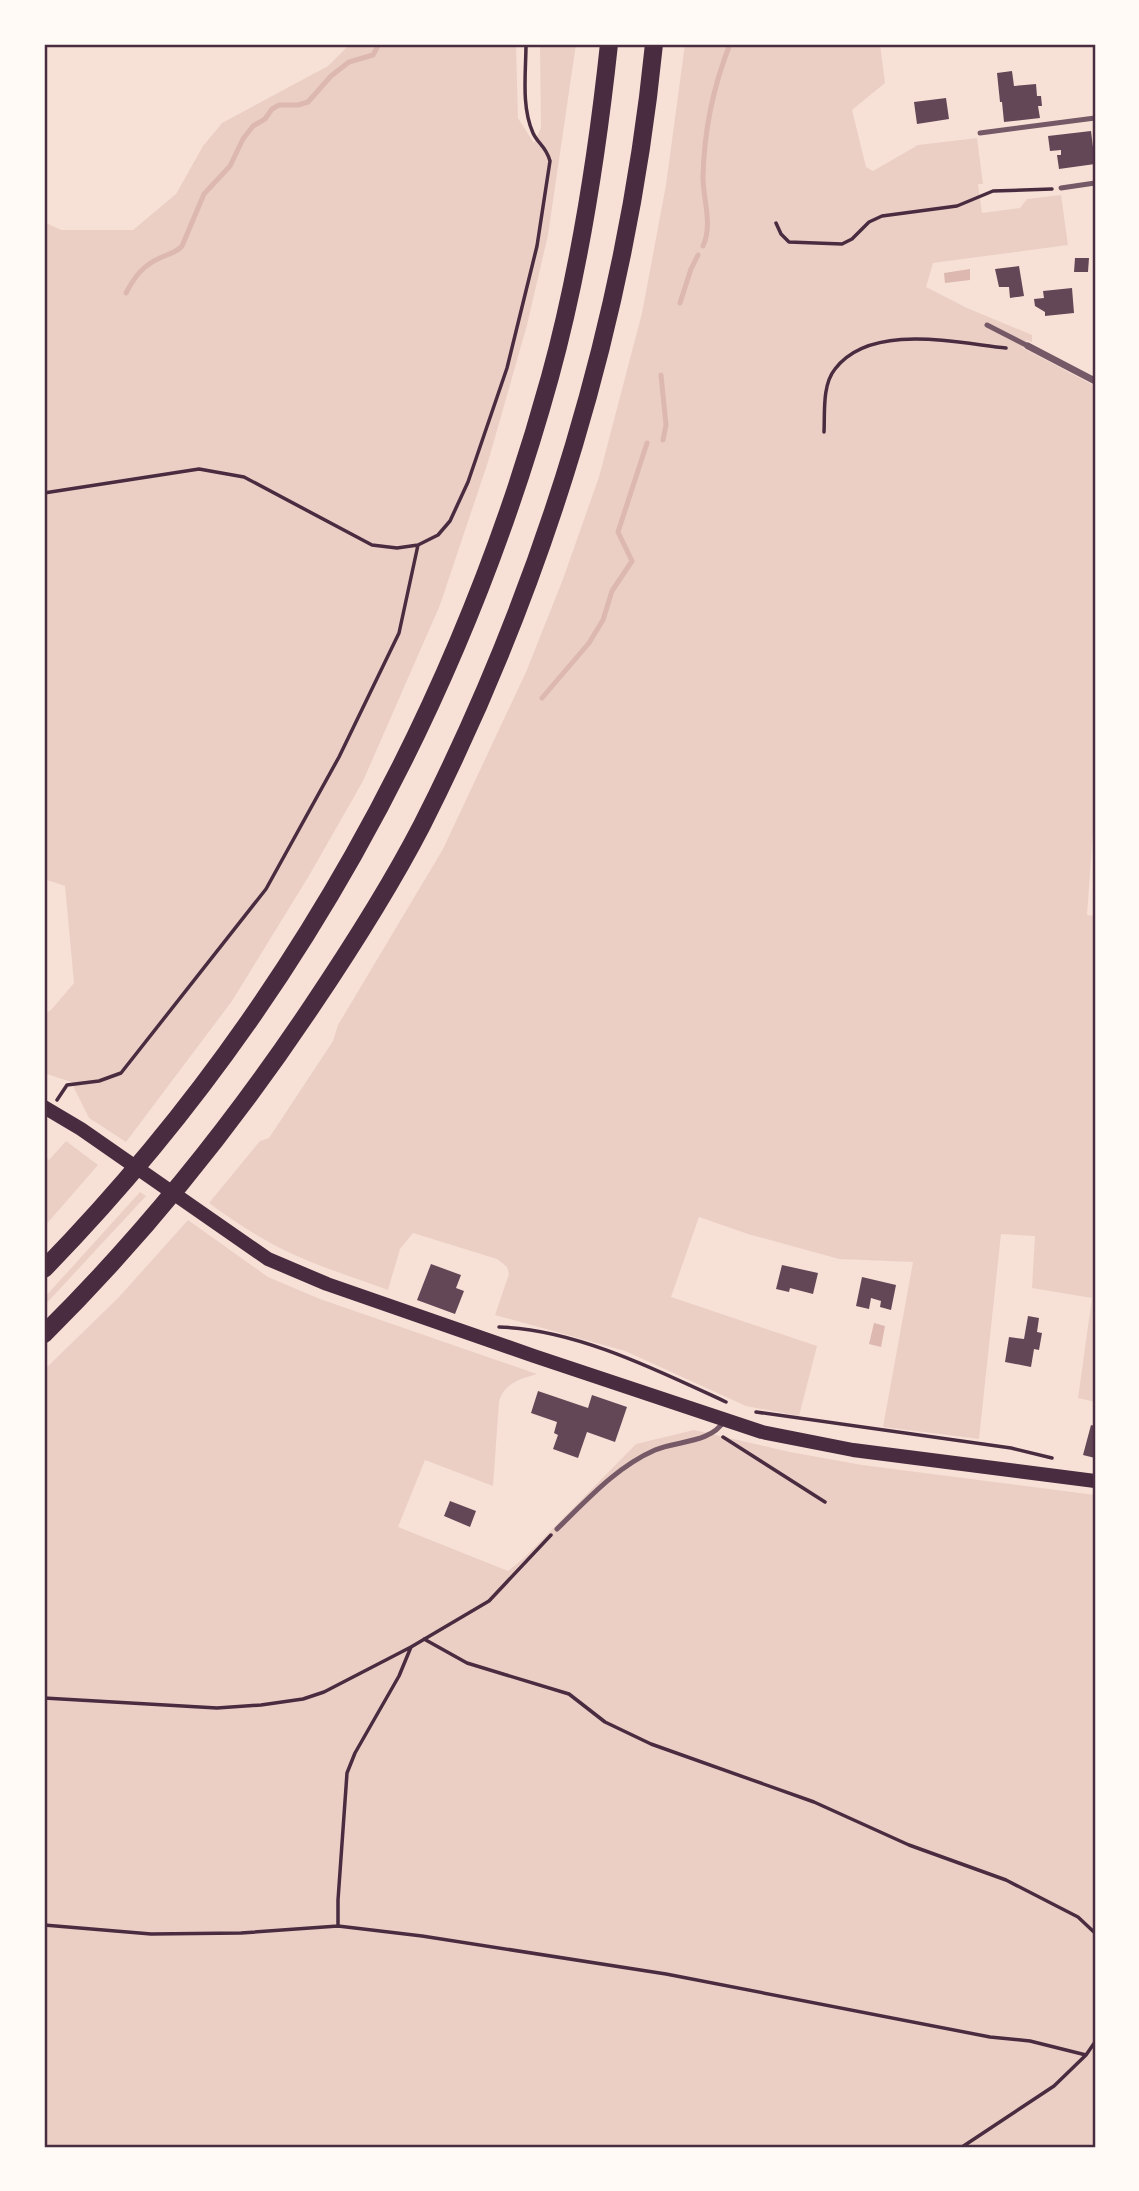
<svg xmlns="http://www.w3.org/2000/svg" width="1139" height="2191" font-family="Bitter,serif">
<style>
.green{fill:#ebcfc5}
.water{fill:#dcb8b0}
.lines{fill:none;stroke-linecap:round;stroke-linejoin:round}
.stream{stroke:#dcb8b0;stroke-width:5}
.building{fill:#644757}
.path{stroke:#4a2c40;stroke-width:3.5}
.service{stroke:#755966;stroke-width:5}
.minor{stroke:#755966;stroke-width:7}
.secondary{stroke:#4a2c40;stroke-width:14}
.motorway{stroke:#4a2c40;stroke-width:18}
.neatline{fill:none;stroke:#4a2c40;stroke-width:2.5}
</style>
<rect width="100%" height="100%" fill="#f7e1d7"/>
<path class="green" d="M350,44H516L518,118L534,143L541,128L540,44H576L548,235L527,325L488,462L440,605L363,781L310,874L232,1001L126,1142L89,1118L71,1082L44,1073V1014L51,1010L74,983L65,886L44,879V222L61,230H133L176,194L203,146L222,123L328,66Z
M685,44H880L885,83L852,110L866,167L873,171L918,145L977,138L983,184H978L982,213L1020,208L1027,199L1061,195L1068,245L933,263L926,287L967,308L1032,335V342L1027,340L1023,348L1095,386V804L1087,915L1095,916V1402L1078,1398L1092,1298L1032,1288L1035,1236L1001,1234L979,1439L883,1427L913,1262L839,1259L748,1234L699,1217L671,1297L817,1346L799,1416L746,1406L625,1351L495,1315L509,1274L507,1267L497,1259L413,1233L400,1249L388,1290C348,1275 305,1263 267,1241C247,1230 228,1217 209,1203L260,1141L269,1138L333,1041L338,1025L443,849L526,672L563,579L599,477L642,313L666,185Z
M66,1141L98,1165L44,1227V1155L49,1160Z
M140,1192L146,1196L44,1306V1298Z
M188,1220L268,1277L320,1299L537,1374C520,1379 504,1383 499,1402L493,1486L425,1460L398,1527L508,1571L524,1558L636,1444L694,1430L790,1452L862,1465L1095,1495V2147H44V1370L119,1297Z"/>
<path class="water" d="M970,269V280L945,283L944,273Z
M874,1323L885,1326L881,1347L869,1344Z"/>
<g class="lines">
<path class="stream" d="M703,246C713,224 703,200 703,177C704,130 713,87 730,44
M126,293C135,276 143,265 162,257C170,253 176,253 182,246L204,194L230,166L243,139L253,126L265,119L272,109L279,105H298L308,102L331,76L349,62L373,55L379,44
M680,303L691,269L698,255
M661,375L666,425L663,440
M542,698L589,643L603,620L612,591L632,561L618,532L647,443"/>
</g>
<path class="building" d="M1012,71L1014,86L1036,84L1037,96H1041L1042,106H1038L1040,118L1004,122L1002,102H1000L997,73Z
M946,98L949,119L917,124L914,102Z
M1091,131L1095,164L1059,169L1057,155H1061V150L1050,151L1048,136Z
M1075,258H1089L1088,272H1074Z
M1019,266L1024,296L1010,298L1009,287H999L995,269Z
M1072,288L1074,313L1045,316V312L1035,306L1034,299L1044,298L1043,291Z
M431,1264L461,1275L456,1288L464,1291L455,1314L417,1300Z
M782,1265L818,1273L813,1294L790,1288L789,1292L776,1289Z
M862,1277L896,1285L891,1310L880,1307L881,1301L871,1298L869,1309L856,1306Z
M1028,1316L1039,1318L1037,1332L1042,1333L1039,1350L1034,1349L1031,1367L1005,1362L1009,1337L1024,1339Z
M538,1391L588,1408L592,1395L627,1407L615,1442L587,1432L578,1458L553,1449L558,1435L554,1433L557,1422L531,1413Z
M1091,1425L1095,1426V1458L1083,1455Z
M450,1501L476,1511L470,1527L444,1516Z"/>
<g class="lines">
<path class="path" d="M776,223L781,234L789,242L842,244L852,239L869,222L882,216L957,206L993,191L1052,189
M824,432C825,413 822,385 835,369C871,322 957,343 1006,348
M44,493L199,469L244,477L372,545L397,548L418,545L438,535L450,521L468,482L507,368L537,246L550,161C546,146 538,144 533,133C521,106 526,72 526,44
M57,1100L67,1085L99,1081L121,1073L266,889L339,757L399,633L418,545
M499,1327C575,1329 657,1370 726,1402
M756,1412L1011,1448L1052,1458
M723,1437L825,1502
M424,1639L467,1663L569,1694L605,1722L651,1744L814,1802L909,1845L1006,1880L1078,1917L1095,1933
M44,1698L217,1708L261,1705L303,1699L324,1692L411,1647L489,1601L551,1535
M44,1925L151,1934L241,1933L338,1926L422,1936L666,1974L990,2037L1030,2041L1086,2055L1095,2042
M338,1926V1900L347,1773L355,1753L399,1676L411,1647
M962,2147L1054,2086L1086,2055"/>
<path class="service" d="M980,133L1095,118
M1061,188L1095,183
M987,325L1028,346
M557,1529C586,1501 616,1467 655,1450C676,1441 711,1443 724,1421"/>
<path class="minor" d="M1028,346L1095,381"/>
<path class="secondary" d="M44,1107L81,1129L268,1259L327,1284L534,1356L762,1432L853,1450L1095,1481"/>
<path class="motorway" d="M44,1269C286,1021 458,711 550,377C580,268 597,156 609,44
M44,1334C145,1234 233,1124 312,1006C351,948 390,887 422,825C545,582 627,315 654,44"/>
</g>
<rect width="1139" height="2191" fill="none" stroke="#fffaf5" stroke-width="91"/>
<rect x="46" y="46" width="1048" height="2100" class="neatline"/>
</svg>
